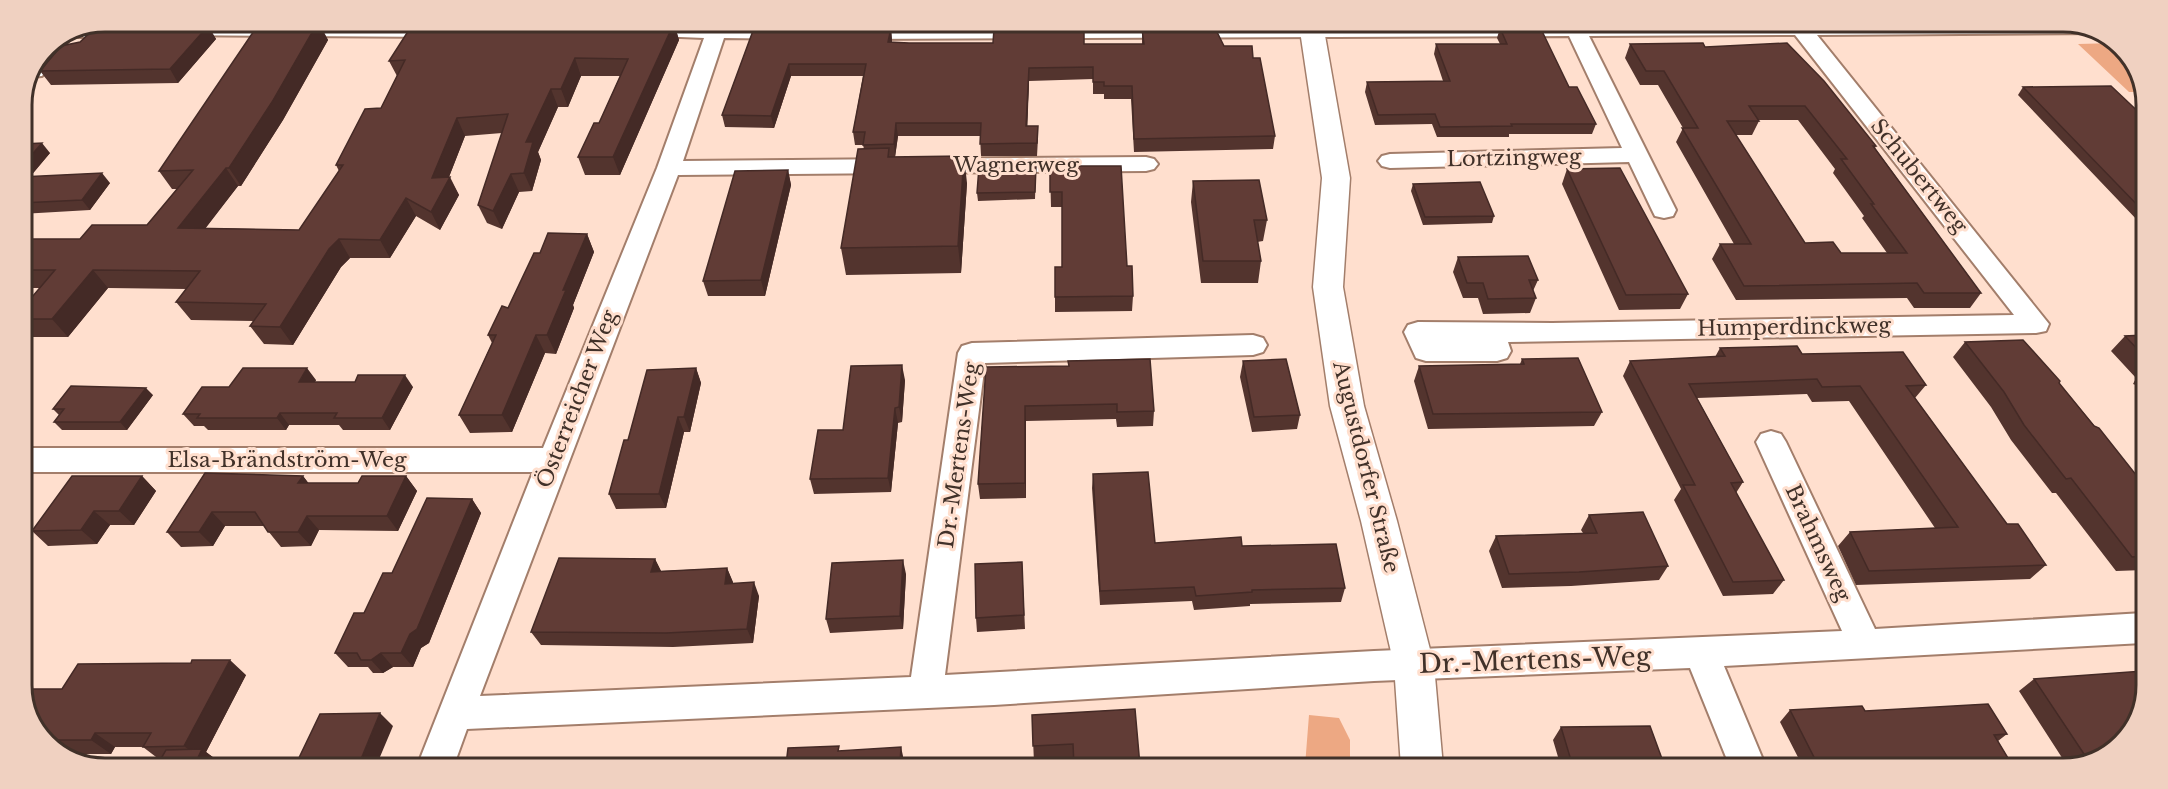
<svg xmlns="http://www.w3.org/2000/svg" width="2168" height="789" font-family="'Libre Baskerville',serif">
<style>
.green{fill:#eda883}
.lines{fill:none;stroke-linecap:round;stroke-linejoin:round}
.street-casing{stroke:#a37e6b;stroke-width:4}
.secondary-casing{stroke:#a37e6b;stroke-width:3}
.street{fill:#fff;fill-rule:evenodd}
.secondary{fill:#fff;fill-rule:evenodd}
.wall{fill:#53342e;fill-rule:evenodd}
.shaded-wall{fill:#442a26}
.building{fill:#613c36;stroke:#442a26;stroke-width:1.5;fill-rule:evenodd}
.labels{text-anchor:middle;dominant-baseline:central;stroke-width:6;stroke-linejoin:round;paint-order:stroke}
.street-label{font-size:21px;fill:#413129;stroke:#ffdfce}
.near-street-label{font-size:26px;fill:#413129;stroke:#ffdfce}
.rim{fill:none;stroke:#413129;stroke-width:3}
</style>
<rect width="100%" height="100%" fill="#ffdfce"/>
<path class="green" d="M2116,43L2130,53L2144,92H2129L2078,44Z
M1309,715L1339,718L1350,740V766H1305Z"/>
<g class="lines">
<defs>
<path id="street" d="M1531,24L2090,25L2100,33L1817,35L2049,324L2046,331L2036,333L1508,342L1511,351L1507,358L1497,361H1426L1416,358L1404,332L1408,325L1418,322L1552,323L2014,315L1795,35L1589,36L1676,210L1673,216L1664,218L1655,216L1652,210L1629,162L1390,168L1382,166L1378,161L1382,156L1390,154L1622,148L1569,36L852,39L845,37L842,33L845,29L852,27Z
M95,25L137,27L140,31L137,35L130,37H79L71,35Z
M174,25H445L452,27L455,31L452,35L445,37L167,35L164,31L167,27Z
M639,25L790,27L797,29L800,33L797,37L790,39L724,38L683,161L1146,157L1154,159L1158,164L1154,169L1146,171L678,175L480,696L911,677L958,353L962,346L972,343L1253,335L1263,338L1267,345L1263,352L1253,355L985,363L945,675L1374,651L1842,631L1756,442L1761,434L1771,431L1781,434L1786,442L1875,629L2143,613V643L1724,666L1766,767H1730L1690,668L1374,681L994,705L467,729L454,765L418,764L533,472H21V448H543L657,168L704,38L632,35L629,31L632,27Z
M68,36L70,39L42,76L31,77L46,45Z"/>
<path id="secondary" d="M1299,24H1323L1350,178L1343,287L1364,406L1397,521L1434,665L1443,767H1401L1394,665L1361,521L1330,406L1313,287L1322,178Z"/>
</defs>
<use href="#street" class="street-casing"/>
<use href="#secondary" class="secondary-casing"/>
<use href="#street" class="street"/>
<use href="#secondary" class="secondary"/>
</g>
<path class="wall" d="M122,21H232L231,23H123Z
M280,21L337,22L336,23H319L328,40L283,120L241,186H238L205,228L299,230L339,171L336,165L381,108L397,76L389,61L431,22H687L686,24H674L679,40L620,175H585L578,157L599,123L620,76H581L568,107H558L538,152L541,160L532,191L519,192L502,229L487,223L478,205L502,133L465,136L449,177L459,195L440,230L416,216L390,258H350L341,267L293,345L264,344L250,326L253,321L191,320L176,302L187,289L108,288L68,337H30L21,327V310L40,288H21V239H80L147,225L177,189H172L159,171L280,22Z
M761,22L896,23L895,24H762Z
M996,23H1084V25H996Z
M1140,23H1205L1140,24Z
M208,26L216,39L178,83L51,85L40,71Z
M754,28H891L892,42L909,43L1084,44H1142V29L1224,46L1253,58L1275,136L1273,149L1134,152L1131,99H1104V94H1093V79L1029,81L1027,126L1038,138L1037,156H981L980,136H898L895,157L967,183L961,273L846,275L841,248L864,149L863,145H855L853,132L863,76H791L774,128L725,127L722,115Z
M1500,28L1569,87L1596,124L1592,134H1509V137H1437L1432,124L1375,125L1365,92L1367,82L1443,81L1434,54L1436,44H1500L1497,38Z
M1630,44L1705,47L1876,146L1875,148L1981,293L1970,308H1914L1907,298L1736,300L1712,259L1720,244H1734L1676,142L1683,128L1658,85H1640L1625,58ZM1759,120H1798L1835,169L1833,173L1864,216L1862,218L1887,253H1841L1805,243L1736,135H1752L1759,121Z
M2023,87L2147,120L2146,222H2139L2018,95Z
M21,144L50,153L30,177L110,183L90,210L21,214Z
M1036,166L1035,199L978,201L977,193Z
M1050,166L1127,266L1133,296L1132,311L1055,312V297L1062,267V207H1051Z
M1567,169L1688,294L1680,309L1619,310L1562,184Z
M788,170L791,185L765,296H708L703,281Z
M1193,181L1267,220L1263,241L1257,242L1261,261L1258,283H1201L1191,202Z
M1413,184L1494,216L1492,223L1423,225L1411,191Z
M587,234L594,252L573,305L574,308L556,354L545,353L512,432L470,433L459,415L492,343L488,335L508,308L540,253Z
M1458,257L1538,280L1533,291L1536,298L1530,313L1483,314L1478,298H1463L1453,272Z
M2145,335V392L2141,387L2133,384L2136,378L2111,351L2125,336Z
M1965,342L2059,383L2144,485V570L2116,571L2056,493H2052L2011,440L1991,407L1953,357Z
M1720,348L1802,354L1926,385L1915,398L2007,524L2046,565L2030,579L1856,585L1838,546L1850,532L1935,528L1849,401L1812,402L1807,394L1697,398L1743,482L1736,493L1784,580L1773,594L1723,596L1674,500L1681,489L1623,376L1630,361L1715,357Z
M1522,359L1602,412L1594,426L1428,429L1414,381L1419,366L1520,364Z
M1243,361L1300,415L1297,429L1252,432L1240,377Z
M986,367L1154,411L1153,426L1117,427L1116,419L1026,421V498L980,499L978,484Z
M696,368L701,383L690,432H684L666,508L616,509L609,494L628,440Z
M316,380L315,382L413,387L390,430H343L339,425H289L286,430H208L204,426H194L183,414L229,387Z
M905,380L902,422L898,423L891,492L814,494L810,479L843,430Z
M153,395L127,430H62L54,422L59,415L53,409Z
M205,473L303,476L308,483H358L406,476L417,491L398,531L319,530L311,546L281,547L264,526H225L213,546L181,547L167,532Z
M1093,474L1155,543L1242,546L1345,588L1341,602L1250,604V606L1194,610L1192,601L1100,605L1092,488Z
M142,476L156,491L134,525H110L97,544L48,546L32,531Z
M472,499L481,513L429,643L421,648L413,667H393L383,673H373L368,667H348L335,653L392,573Z
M1589,515L1668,566L1659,580L1571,586L1502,588L1489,551L1496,536L1583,533L1581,530Z
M655,559L661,571L727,568L733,583L759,596L753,643L673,647L541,645L531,632Z
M1022,562L1025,629L977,632L976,618Z
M906,574L903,629L830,633L826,619Z
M246,675L206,752L218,761L160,760L143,747H115L111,754H65L38,736L62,689Z
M2034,679L2114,751L2068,767L2019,691Z
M1790,710L1865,711L2007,734L1998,741L2014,768L1803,767L1780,722Z
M1032,715L1140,766H1074L1073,761L1034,763Z
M1561,727L1665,767H1561L1553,740Z"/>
<path class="shaded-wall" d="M318,22L328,40L283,120L241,186L229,168Z
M674,23L679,40L620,175L613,157Z
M208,26L216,39L178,83L170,69Z
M891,28L892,41L890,54L888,42Z
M575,58L581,76L568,107L561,89Z
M789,64L791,76L774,128L771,116Z
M1029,68V81L1027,138L1026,126Z
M551,89L558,107L538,152L541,160L532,191L524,173L526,142Z
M457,118L465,136L445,187L450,177L459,195L440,230L431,212L432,178Z
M896,123L898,136L895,157L894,144Z
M42,143L50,153L21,187V167Z
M964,156L967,183L961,273L958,246Z
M226,168L238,186L192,246L178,228Z
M788,170L791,185L765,296L761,280Z
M102,173L110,183L90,210L82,200Z
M511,174L519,192L502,229L493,211Z
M406,198L416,216L390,258L380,240Z
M587,234L594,252L573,305L574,308L556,354L547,335L563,290Z
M339,239L350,258L341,267L293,345L280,327L329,249Z
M93,270L108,288L68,337L52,319Z
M536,335L545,353L512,432L502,415Z
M902,365L905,380L902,422L899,407Z
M307,368L316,380L308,394L299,382Z
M696,368L701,383L690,432L684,417Z
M405,375L413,387L390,430L382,418Z
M146,388L153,395L127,430L120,422Z
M1025,406L1026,421V498L1025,483Z
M895,408L898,423L891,492L888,478Z
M280,413L289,425L286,430L277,418Z
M678,417L684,432L666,508L659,494Z
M142,476L156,491L134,525L119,511Z
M303,476L314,490L298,483Z
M406,476L417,491L398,531L387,516Z
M472,499L481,513L429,643L421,648L413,667L401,653Z
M94,511L110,525L97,544L81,530Z
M212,512L225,526L213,546L199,532Z
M307,516L319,530L311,546L298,532Z
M655,559L662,573L651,572Z
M903,560L906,574L903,629L900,616Z
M727,568L733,582L731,598L725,584Z
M754,582L759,596L753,643L747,629Z
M381,653L393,667L383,673L371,660Z
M230,660L246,675L206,752L218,761L217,764H195L198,757L184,746Z
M380,713L393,726L377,764H359Z
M95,733L115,747L111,754L91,740Z
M901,747L903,756V765H900Z
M558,758L564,765H557Z"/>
<path class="building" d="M260,22H318L272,102L229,168H226L178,228L299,230L343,165H336L365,109L381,108L405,60L389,61L414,22L674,23L613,157H578L594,123H599L628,59L575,58L561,89H551L526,142H533L524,173L511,174L493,211L478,205L508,114L457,118L432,178L450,177L431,212L406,198L380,240L339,239L329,249L280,327L250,326L266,304L176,302L200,271L93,270L52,319H21V310L55,270H21V239H80L92,225H147L193,170L159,171Z
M97,26H208L170,69L40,71L61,46L80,42Z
M1540,27L1569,87H1577L1596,124H1511L1512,126L1440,127L1435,114L1378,115L1367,82L1450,81L1436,44H1507L1500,28Z
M754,28H891L888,42L909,43H993L994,29H1084V44H1144L1142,29L1215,28L1224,46H1252L1253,58H1260L1275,136L1134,139L1132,86H1104V82H1093V67L1029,68L1026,126H1038L1037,143L980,144L981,123H896L894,144L863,145L865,132H853L866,64H789L771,116L722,115Z
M1703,43L1705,47L1787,43L1824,81L1876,146H1873L1981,293H1924L1917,283L1744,286L1720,244H1751L1682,128H1698L1664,71H1646L1630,44ZM1749,106H1805L1847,159H1841L1874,204H1871L1907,253H1841L1833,242L1805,243L1727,121H1759Z
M2111,86L2147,120L2146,214L2023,87Z
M42,143L21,167V144Z
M889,148L888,157L964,156L958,246L841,248L858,149Z
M1036,166L1035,192L977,193L979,167Z
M1050,166H1121L1127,266H1132L1133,296L1055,297V267H1062V192H1050Z
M1620,168L1688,294L1626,295L1567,169Z
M788,170L761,280L703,281L735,171Z
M102,173L82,200L21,203V177Z
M1259,180L1267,220H1254L1261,261H1203L1193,181Z
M1480,182L1494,216L1425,217L1413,184Z
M548,233L587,234L563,290H566L547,335H536L502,415H459L496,335H488L502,306L508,308L534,253H540Z
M1528,256L1538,280H1529L1536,298L1488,299L1483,283H1467L1458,257Z
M2145,335V357L2125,336Z
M2023,340L2060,381L2059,383L2094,426L2099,428L2144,485V556L2132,557L2071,478L2066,479L2024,425L2004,392L1965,342Z
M1797,346L1802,354L1903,352L1926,385L1906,386L2007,524H2018L2046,565L1869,571L1850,532L1958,527L1860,386L1822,387L1817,379L1689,384L1743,482L1731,483L1784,580L1733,582L1683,485H1695L1630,361L1725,356L1720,348Z
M1578,358L1602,412L1433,414L1419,366L1524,364L1522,359Z
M1150,359L1154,411L1117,412V404L1025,406V483L978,484L986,367L1069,366L1068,361Z
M1286,359L1300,415L1254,417L1243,361Z
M902,365L899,407L895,408L888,478L810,479L818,430H843L851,366Z
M243,368H307L299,382H355L358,375H405L382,418H334L337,413H280L277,418H197L200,414H183L202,387H229Z
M696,368L684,417H678L659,494H609L624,440H628L647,370Z
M71,386L146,388L120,422H54L64,409H53Z
M1148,472L1155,543L1241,537L1242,546L1336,544L1345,588L1252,590V592L1196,596L1194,587L1100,591L1093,474Z
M205,473L303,476L298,483H358L362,476H406L387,516H307L298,532H268L255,512H212L199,532H167Z
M72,476H142L119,511H94L81,530L32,531Z
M427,498L472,499L417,629L410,634L401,653H381L371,660H361L357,653H335L354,613H364L383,573H392Z
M1643,512L1668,566L1579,572L1509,574L1496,536L1597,533L1589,515Z
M559,558L655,559L651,572L727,568L725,584L754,582L747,629L666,633L531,632Z
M903,560L900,616L826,619L832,563Z
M1022,562L1024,615L976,618L975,564Z
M192,660H230L184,746L143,747L151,733H95L91,740H44L38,736L21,691V689H62L78,664L191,663Z
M2143,671V711L2114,751L2088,760L2034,679Z
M1988,704L2007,734L1994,735L2014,768L1819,767L1790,710L1862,706L1865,711Z
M1135,709L1140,766H1074L1073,744L1033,746L1032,715Z
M380,713L359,764H296L320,714Z
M1650,726L1665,767H1573L1561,727Z
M839,746L838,751L901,747L900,765H786L788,748Z
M202,749L195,764H158L166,750Z
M558,758L557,765H502L503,761Z
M611,761H677V765H610Z
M1244,765V766H1223Z"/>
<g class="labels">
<g class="street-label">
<text transform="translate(1514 158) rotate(-1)">Lortzingweg</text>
<text x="1016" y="165">Wagnerweg</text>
<text transform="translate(1919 176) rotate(51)">Schubertweg</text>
<text transform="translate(1794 327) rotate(-1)">Humperdinckweg</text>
<text transform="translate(577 399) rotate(-69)">Österreicher Weg</text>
<text transform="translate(959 455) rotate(-82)">Dr.-Mertens-Weg</text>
<text x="287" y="460">Elsa-Brändström-Weg</text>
<text transform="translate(1366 467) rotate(76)">Augustdorfer Straße</text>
<text transform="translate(1818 543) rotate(65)">Brahmsweg</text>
</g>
<g class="near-street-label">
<text transform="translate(1535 660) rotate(-2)">Dr.-Mertens-Weg</text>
</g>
</g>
<path d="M0 0H2168V789H0ZM105 32H2063A73 73 0 0 1 2136 105V685A73 73 0 0 1 2063 758H105A73 73 0 0 1 32 685V105A73 73 0 0 1 105 32Z" fill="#f0d1c1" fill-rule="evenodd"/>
<path class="rim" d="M105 32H2063A73 73 0 0 1 2136 105V685A73 73 0 0 1 2063 758H105A73 73 0 0 1 32 685V105A73 73 0 0 1 105 32Z"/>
</svg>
